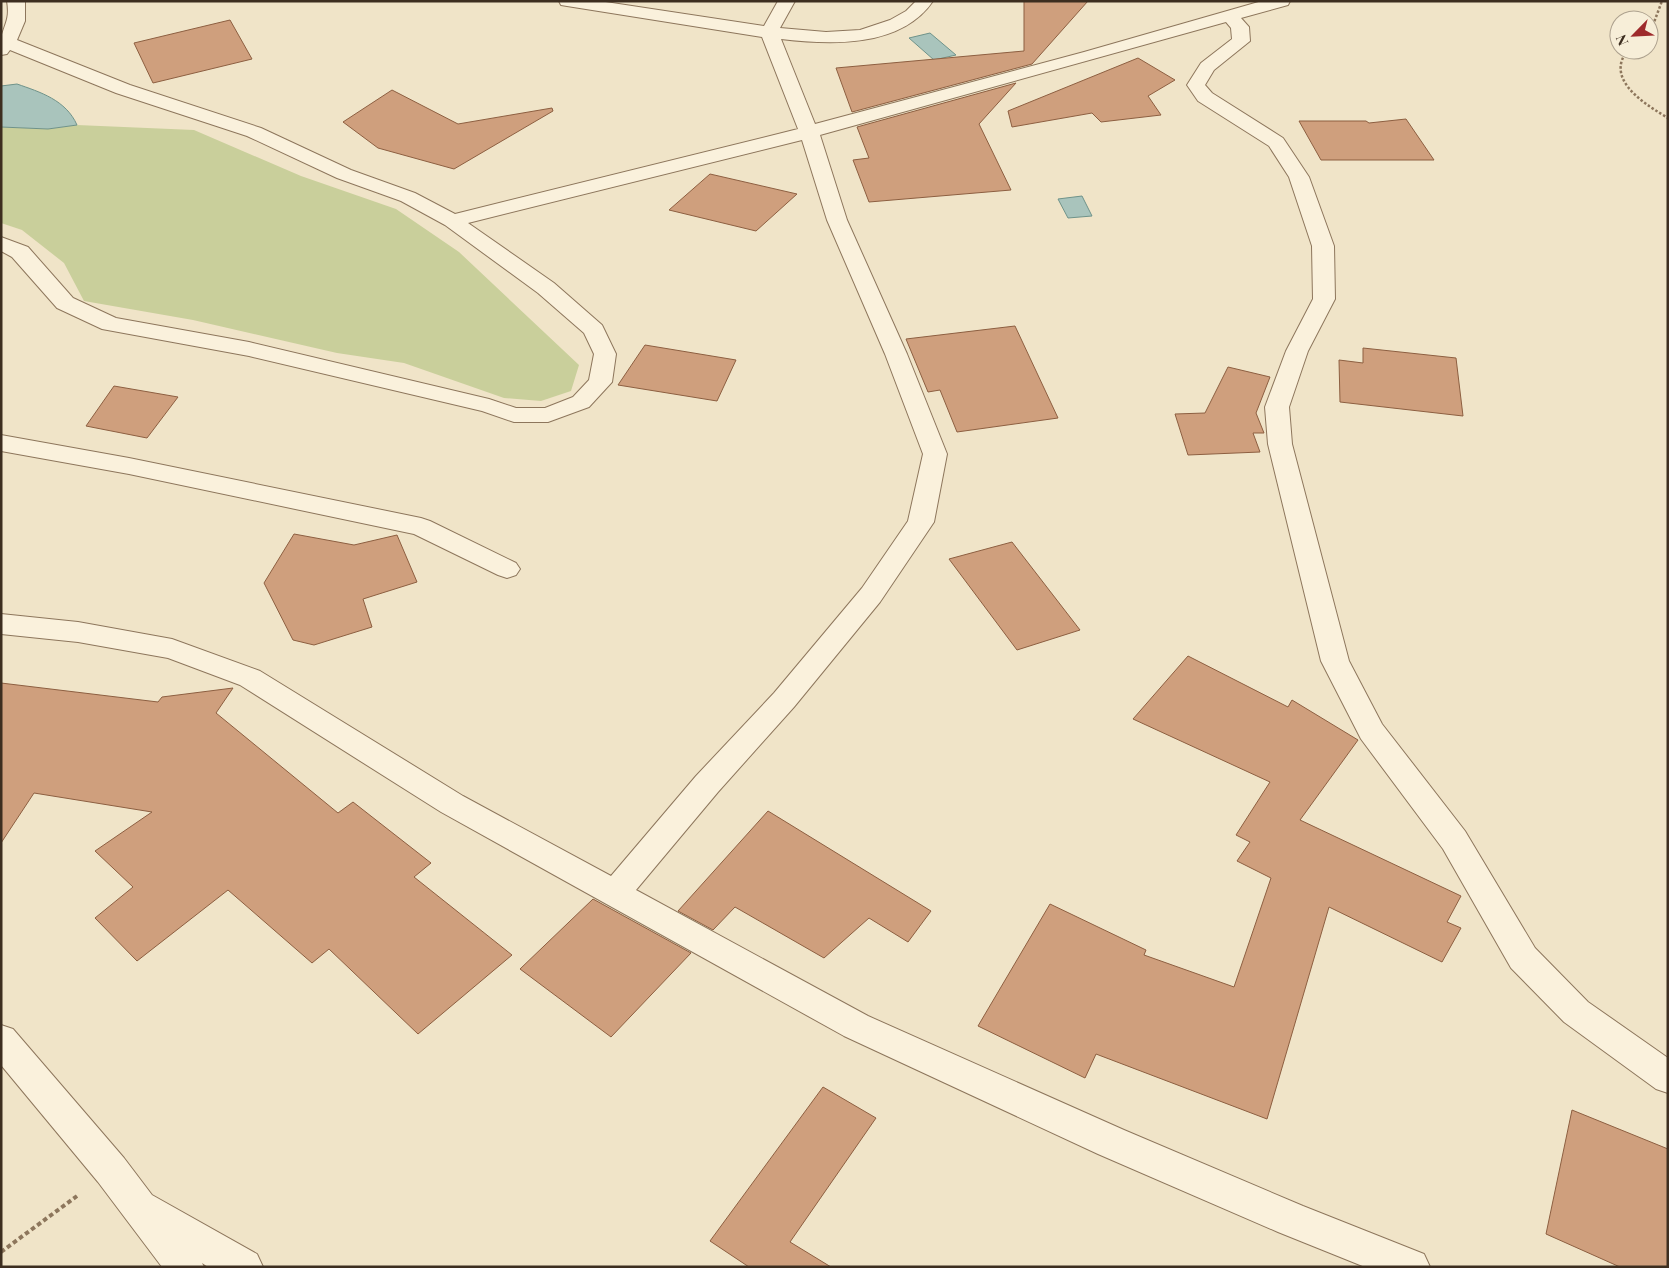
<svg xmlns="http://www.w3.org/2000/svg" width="1669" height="1268" font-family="'Playfair Display',serif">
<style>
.green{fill:#c9cf9b}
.water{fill:#a9c4bc;stroke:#6f938a}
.building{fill:#cf9f7d;stroke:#8d5f41}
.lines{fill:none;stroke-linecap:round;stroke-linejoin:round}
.minor-casing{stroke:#8d765c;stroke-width:2}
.path-far1{stroke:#8d765c;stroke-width:2.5;stroke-dasharray:2.5 2;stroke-linecap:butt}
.path{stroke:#8d765c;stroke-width:4;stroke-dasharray:4.5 3;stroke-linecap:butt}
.minor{fill:#faf1dc;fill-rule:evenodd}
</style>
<rect width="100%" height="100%" fill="#f0e4c8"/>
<path class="green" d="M77,125L194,130L301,176L396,209L459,252L579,365L571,391L541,401L504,398L404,363L337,353L193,320L84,301L64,263L22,230L1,223V127L48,129Z"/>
<path class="water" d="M930,33L956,55L934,60L909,38Z
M17,84C40,92 66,100 77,125L48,129L1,127V86Z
M1082,196L1092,216L1068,218L1058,199Z"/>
<path class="building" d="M1024,1H1088L1032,64L852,112L836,68L1024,51Z
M230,20L252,59L153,83L134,43Z
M1138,58L1175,80L1148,96L1161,115L1101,122L1092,113L1012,127L1008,111Z
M1016,83L979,124L1011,190L869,202L853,160L869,158L857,127Z
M392,90L458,124L552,108L553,111L454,169L378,148L343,122Z
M1406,119L1434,160H1321L1299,121H1366L1369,123Z
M710,174L797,194L756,231L669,210Z
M1015,326L1058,418L957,432L940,390L928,392L906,339Z
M645,345L736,360L717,401L618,385Z
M1363,348L1456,358L1463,416L1340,402L1339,360L1363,363Z
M1228,367L1270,377L1256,413L1264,433H1253L1260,452L1188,455L1175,414L1205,413Z
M114,386L178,397L147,438L86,426Z
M294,534L354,545L397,535L417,582L363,599L372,627L314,645L293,640L264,583Z
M1012,542L1080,630L1017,650L949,559Z
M1188,656L1288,707L1292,700L1358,740L1300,820L1461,896L1447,922L1461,928L1442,962L1329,907L1267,1119L1096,1054L1085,1078L978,1026L1050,904L1146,950L1144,955L1234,987L1271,878L1237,861L1250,842L1236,835L1270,782L1133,719Z
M1,683L158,702L162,697L233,688L216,713L338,813L353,802L431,863L414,877L512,955L418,1034L329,949L312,963L228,890L137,961L95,918L133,887L95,851L152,812L34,793L1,843Z
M768,811L931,911L908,942L869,918L824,958L735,907L713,930L678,911Z
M593,899L691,953L611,1037L520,969Z
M823,1087L876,1118L790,1242L831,1267H749L710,1241Z
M1572,1110L1668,1149V1267H1620L1546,1234Z"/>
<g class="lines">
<defs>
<path id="minor" d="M7,1H25V21L17,40L130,85L261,128L351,170L415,193L455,214L798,129L762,37L567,6L561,5L559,1H599L764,26L778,1H795L780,28L826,32L860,30L890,20L906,11L916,1H933C901,48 831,45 781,39L815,124L1084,52L1262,1H1290L1288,5L1241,18L1249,27L1250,41L1214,70L1205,85L1212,93L1283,138L1309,177L1334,246L1335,299L1308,351L1289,407L1292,444L1349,661L1382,724L1465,831L1535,948L1588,1002L1668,1058V1093L1656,1089L1564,1022L1511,968L1443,849L1361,739L1321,661L1268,444L1265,407L1286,351L1313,299L1312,246L1289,177L1269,146L1198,101L1187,85L1201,63L1232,39L1231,28L1226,22L820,135L847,220L907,354L947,454L934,522L880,602L794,707L718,792L636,890L868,1016L1124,1130L1303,1206L1424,1254L1430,1267H1365L1278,1232L1098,1154L844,1036L441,812L240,685L168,658L78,642L1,634V614L78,622L172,639L260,671L463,796L611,876L696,776L774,693L862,588L908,521L923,454L885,354L827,220L802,140L468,223L554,283L602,325L616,354L612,382L589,407L548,422H514L482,411L249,356L102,329L57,308L12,257L1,251V237L28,247L73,298L116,318L249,342L489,399L516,408H545L573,397L589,380L594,354L584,333L538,293L445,225L401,201L337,178L247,136L116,93L10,50L7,54L1,55C1,50 0,43 1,38C5,23 10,19 7,1Z
M1,435L129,458L421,518L430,521L516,563L520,569L516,575L507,578L498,575L414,534L129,474L1,451Z
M1,1025L13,1029L124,1158L152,1195L257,1254L263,1267H208L202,1263L204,1267H162L98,1182L1,1065Z"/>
</defs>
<use href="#minor" class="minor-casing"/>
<path class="path-far1" d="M1649,28L1653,25L1662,1
M1628,50C1626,53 1623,57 1622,60C1613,86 1650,107 1668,118"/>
<path class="path" d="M1,1252L77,1196"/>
<use href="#minor" class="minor"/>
</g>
<rect width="1669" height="1268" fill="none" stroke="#3d2e20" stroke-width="5"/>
<g transform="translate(1634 35) rotate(246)"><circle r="24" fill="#f7eed8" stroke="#ada18e"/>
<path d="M0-4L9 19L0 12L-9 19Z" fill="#9e2a2b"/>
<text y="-8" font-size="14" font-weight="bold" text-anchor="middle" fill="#3d2e20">N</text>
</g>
</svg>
